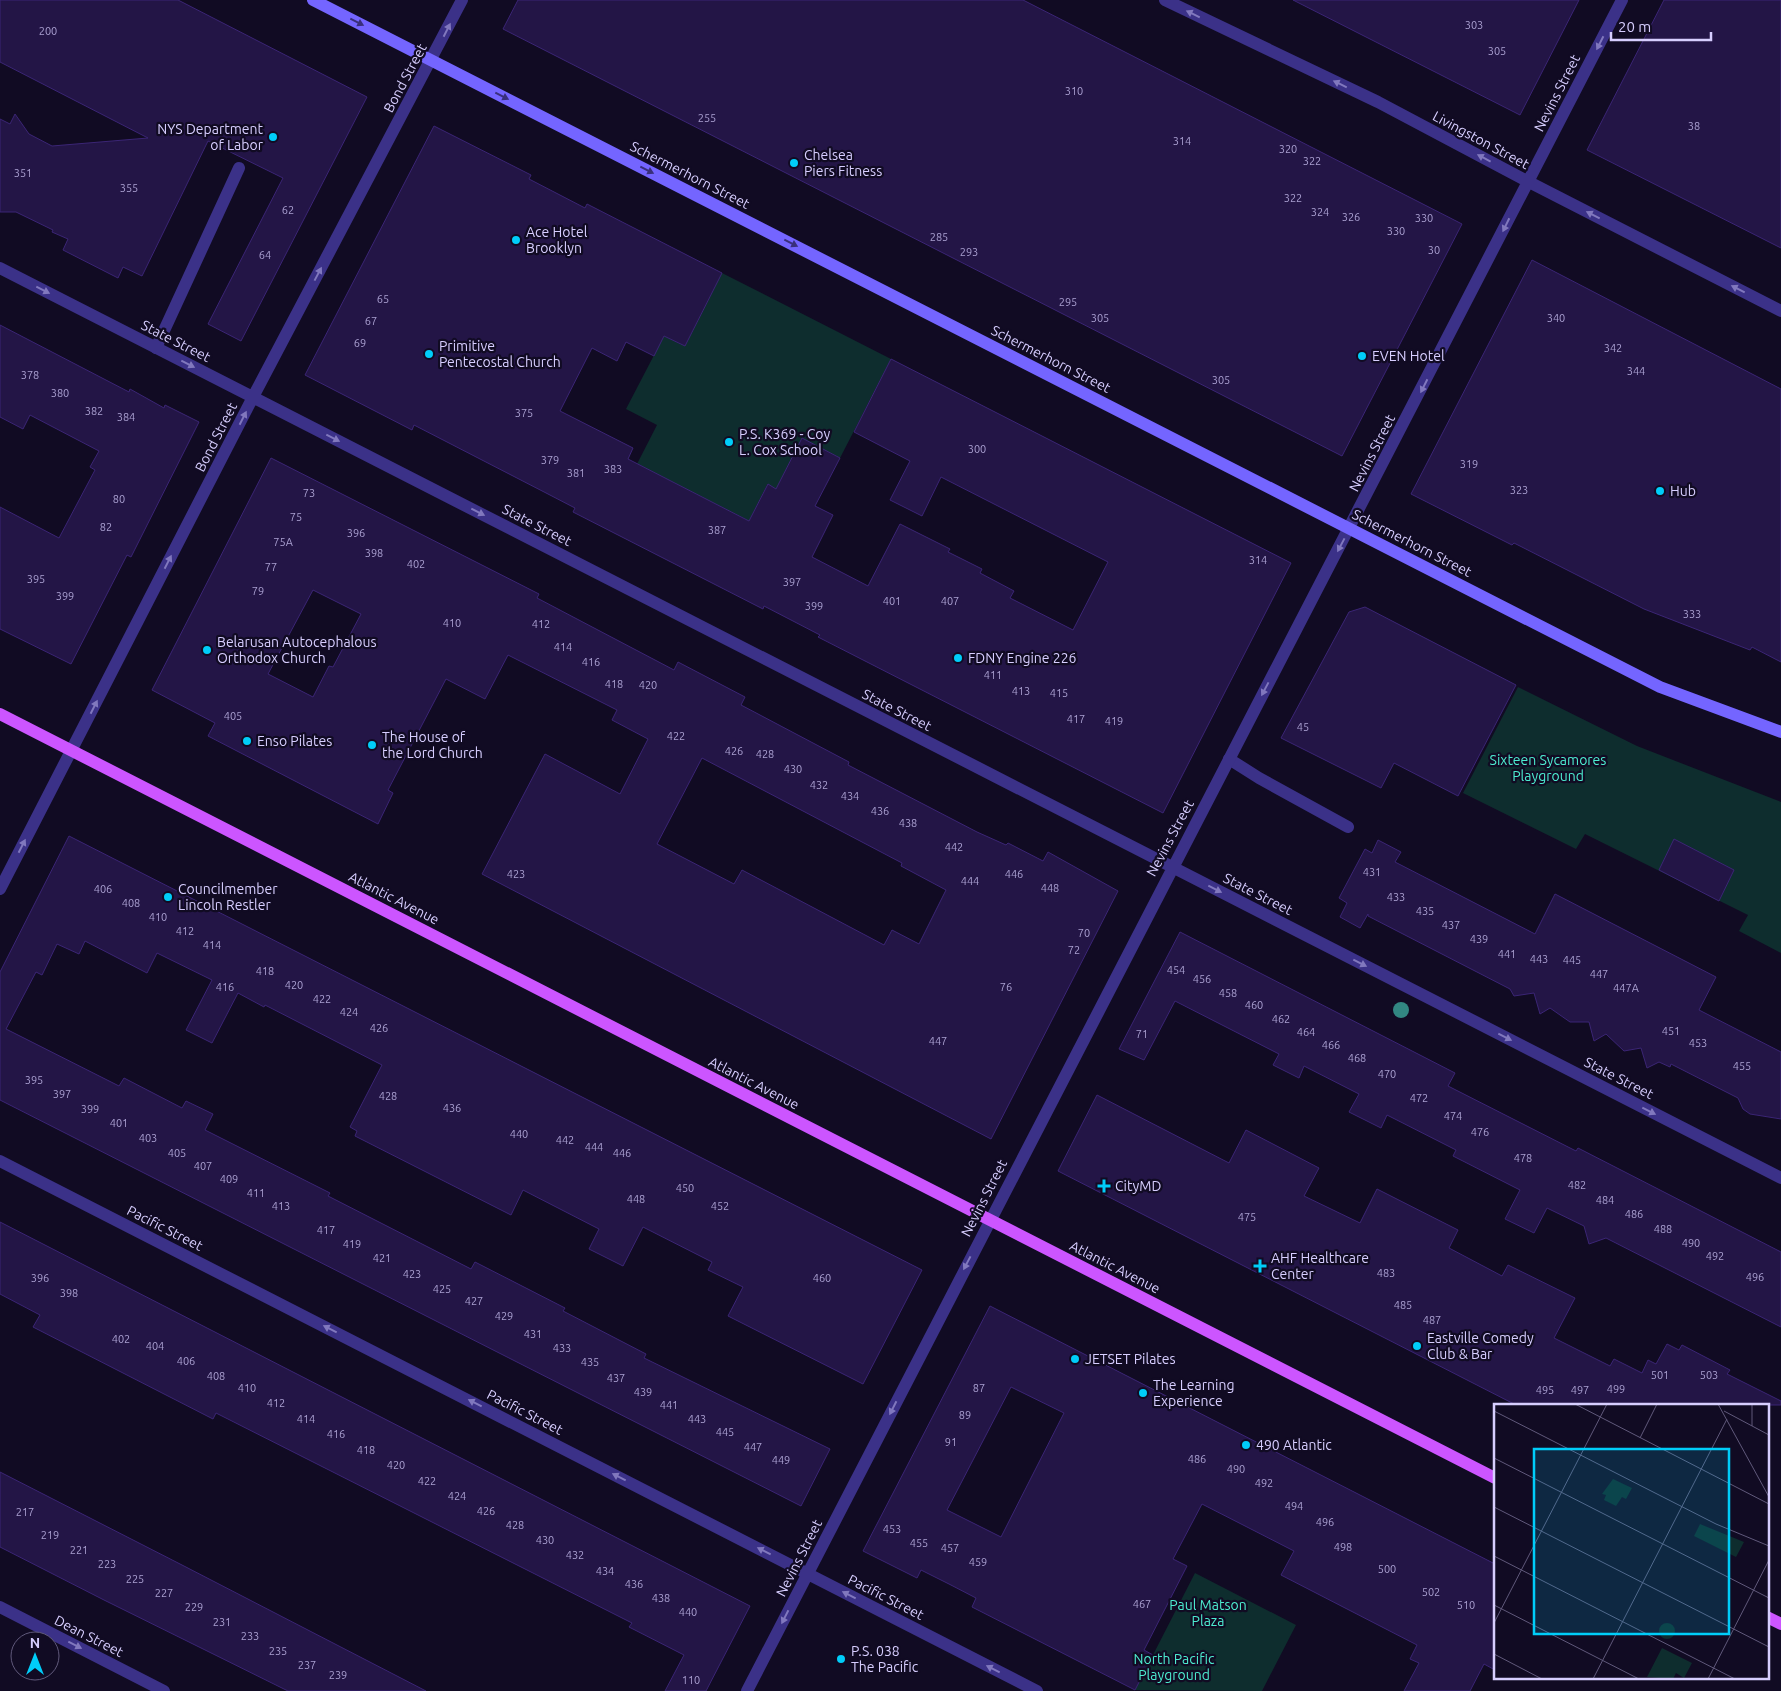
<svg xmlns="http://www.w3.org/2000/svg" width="1781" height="1691" font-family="Ubuntu,sans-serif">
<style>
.green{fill:#0e2d2e}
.building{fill:#231546;stroke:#3b2575;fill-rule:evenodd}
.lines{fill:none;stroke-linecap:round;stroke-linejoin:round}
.lane{stroke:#3b3188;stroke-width:12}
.street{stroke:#3b3188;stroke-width:12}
.secondary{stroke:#7465ff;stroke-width:12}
.primary{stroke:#c5f;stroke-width:12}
.tree{fill:#328782}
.oneway{fill:#8178be}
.oneway2{fill:#392f7b}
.poi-dot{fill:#00cdf9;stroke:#110b23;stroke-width:2}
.labels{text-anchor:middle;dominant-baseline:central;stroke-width:4.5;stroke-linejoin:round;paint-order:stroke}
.number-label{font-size:11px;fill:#aaa0d1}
.street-label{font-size:14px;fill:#d7ceff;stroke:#110b23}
.poi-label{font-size:14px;fill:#d7ceff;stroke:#110b23;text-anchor:start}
.park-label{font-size:14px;fill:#4decd0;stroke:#110b23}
.inset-road{fill:none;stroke:#60597b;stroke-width:1}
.view{fill:#00cdf9;fill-opacity:0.15;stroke:#00cdf9;stroke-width:2.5}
.inset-edge{fill:none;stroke:#d7ceff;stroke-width:2.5}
</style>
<rect width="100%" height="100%" fill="#110b23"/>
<path class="green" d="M722,273L891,359L840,458L802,438L776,489L767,485L749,521L637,464L657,425L626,409L664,336L685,346Z
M1518,687L1637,746L1781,802V953L1739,931L1748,915L1585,834L1576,849L1463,793Z
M1195,1573L1296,1625L1262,1691L1135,1690Z"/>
<path class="building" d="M0,0H178L367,97L241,341L208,324L283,178L208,141L142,276L123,267L118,278L63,250L68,239L52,232L53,230L16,212H0V119L10,124L15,114L29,134L52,146L148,138L0,62Z
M518,0H1023L1462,224L1342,456L503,29Z
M1293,0H1579L1520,115Z
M1664,0H1781V248L1587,150Z
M434,126L531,175L529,179L585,208L587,204L722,273L685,346L664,336L654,356L626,342L617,361L592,348L560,411L633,448L628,459L749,521L768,484L776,489L802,438L840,458L815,506L833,515L812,557L868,586L900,524L950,549L948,552L982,569L980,573L1014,591L1010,598L1073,630L1108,562L941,477L922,516L890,500L910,461L854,432L891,359L1291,563L1163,813L818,637L820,635L764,606L763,609L573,512L575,508L548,494L414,425L412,430L305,375Z
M1532,260L1781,389V662L1752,647L1750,650L1644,609L1514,543L1512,545L1411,494Z
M0,325L129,392L130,389L164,408L165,405L199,422L131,557L127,555L71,664L0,629V507L59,538L95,470L90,467L99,451L30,415L23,429L0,417Z
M271,458L539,594L537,598L674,670L678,662L745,697L741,705L849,762L848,765L977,832L1006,845L1008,843L1043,861L1048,852L1118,891L991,1139L482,874L545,754L620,794L648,739L612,720L617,710L508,655L485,699L446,679L388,790L393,793L378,824L208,736L215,723L152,690ZM313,590L361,614L333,667L329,666L313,697L268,674ZM702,758L902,863L901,866L946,890L919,944L892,930L884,945L742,870L734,884L657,844Z
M1365,607L1516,685L1458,796L1394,763L1381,788L1281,738L1349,612Z
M69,836L922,1270L863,1384L728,1316L743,1287L708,1270L712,1262L643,1227L623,1266L589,1249L599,1229L523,1190L511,1215L355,1136L357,1131L350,1127L382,1065L265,1005L264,1007L238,993L212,1043L186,1030L212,980L157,953L147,973L85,941L79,954L57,944L42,975L36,972L6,1029L119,1086L124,1078L182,1108L186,1101L213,1114L205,1130L330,1193L328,1196L471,1269L475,1262L565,1308L563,1311L646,1354L644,1358L830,1449L801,1506L0,1100V972Z
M1674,839L1734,870L1719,901L1659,870Z
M1378,840L1401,852L1395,862L1535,934L1555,894L1716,977L1699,1010L1781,1052V1119L1750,1114L1743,1109L1738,1098L1671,1064L1670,1067L1659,1062L1647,1068L1641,1048L1624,1051L1606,1034L1594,1041L1589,1022H1570L1550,1008L1540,1014L1534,993L1514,996L1510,989L1368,916V914L1360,928L1340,917L1347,903L1339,898L1365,849L1372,853Z
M1180,932L1455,1073L1448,1086L1576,1151L1578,1148L1781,1252V1327L1606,1238L1589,1244L1584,1226L1547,1208L1534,1233L1505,1219L1520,1190L1453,1156L1456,1150L1387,1115L1381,1128L1349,1112L1359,1094L1304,1066L1299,1078L1273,1065L1279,1054L1175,1001L1144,1060L1119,1049Z
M1097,1095L1229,1163L1246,1130L1319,1168L1304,1196L1360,1223L1377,1189L1458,1230L1449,1248L1502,1276L1508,1265L1575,1298L1554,1338L1610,1366L1614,1359L1642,1373L1648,1360L1656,1364L1667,1344L1679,1350L1682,1345L1730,1370L1727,1374L1781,1401V1405H1516L1058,1171Z
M0,1222L750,1606L706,1691H665L684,1655L629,1627L632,1623L216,1413L213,1419L33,1327L40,1315L0,1294Z
M990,1306L1495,1564V1670L1484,1664L1470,1691H1404L1419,1663L1410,1659L1417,1645L1281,1575L1294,1551L1202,1504L1173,1559L1187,1566L1144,1650L1153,1655L1135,1690L972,1607L976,1598L949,1584L921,1570L917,1578L863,1551ZM1011,1387L1064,1413L1001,1537L947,1510Z
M0,1472L182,1565L426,1691H288L104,1600L0,1547Z"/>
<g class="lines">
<path class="lane" d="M156,348L239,168
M1229,759L1259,778L1348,827"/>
<path class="street" d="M1165,0L1378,102L1527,181L1781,311
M0,268L1781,1178
M0,889L253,397L462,0
M0,1161L1037,1691
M0,1607L164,1691
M747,1691L1622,0"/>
<path class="secondary" d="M313,0L1660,687L1781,732"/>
<path class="primary" d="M0,714L1495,1478
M1767,1617L1781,1624"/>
</g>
<circle class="tree" cx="1401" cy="1010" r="8"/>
<defs><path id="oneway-solid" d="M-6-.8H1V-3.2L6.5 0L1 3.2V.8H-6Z" transform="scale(1.25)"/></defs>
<g class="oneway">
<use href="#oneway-solid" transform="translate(1193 14) rotate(-154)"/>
<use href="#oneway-solid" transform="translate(447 30) rotate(-63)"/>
<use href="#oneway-solid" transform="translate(1600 43) rotate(117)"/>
<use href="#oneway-solid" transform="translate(1340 84) rotate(-154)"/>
<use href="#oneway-solid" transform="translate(1484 158) rotate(-152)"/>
<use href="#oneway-solid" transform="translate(1593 215) rotate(-153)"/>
<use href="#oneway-solid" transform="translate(1506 225) rotate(116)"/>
<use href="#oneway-solid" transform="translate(318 274) rotate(-62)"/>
<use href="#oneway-solid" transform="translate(1738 289) rotate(-153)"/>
<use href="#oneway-solid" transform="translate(43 290) rotate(27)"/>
<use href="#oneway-solid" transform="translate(188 364) rotate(27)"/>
<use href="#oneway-solid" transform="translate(1424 386) rotate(117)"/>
<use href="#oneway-solid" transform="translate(243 418) rotate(-63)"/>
<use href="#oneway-solid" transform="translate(333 438) rotate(27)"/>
<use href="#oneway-solid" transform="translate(478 512) rotate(27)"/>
<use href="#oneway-solid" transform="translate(1341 545) rotate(118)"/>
<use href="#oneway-solid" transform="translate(168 562) rotate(-63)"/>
<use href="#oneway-solid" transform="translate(1265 689) rotate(118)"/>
<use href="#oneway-solid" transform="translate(94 707) rotate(-63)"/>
<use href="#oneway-solid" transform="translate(22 846) rotate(-63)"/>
<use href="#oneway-solid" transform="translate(1215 889) rotate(27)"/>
<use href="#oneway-solid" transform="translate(1360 963) rotate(27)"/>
<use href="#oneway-solid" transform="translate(1505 1037) rotate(27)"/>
<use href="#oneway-solid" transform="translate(1649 1111) rotate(27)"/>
<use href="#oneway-solid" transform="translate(967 1263) rotate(118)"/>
<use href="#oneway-solid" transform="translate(330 1329) rotate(-153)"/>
<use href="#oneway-solid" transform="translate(475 1403) rotate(-153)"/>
<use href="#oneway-solid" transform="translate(893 1408) rotate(117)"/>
<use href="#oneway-solid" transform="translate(619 1477) rotate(-153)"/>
<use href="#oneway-solid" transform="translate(764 1551) rotate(-153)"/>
<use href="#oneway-solid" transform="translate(849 1595) rotate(-153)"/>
<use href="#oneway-solid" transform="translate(785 1617) rotate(117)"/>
<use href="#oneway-solid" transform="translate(75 1645) rotate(27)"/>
<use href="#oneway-solid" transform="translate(993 1669) rotate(-153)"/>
</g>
<g class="oneway2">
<use href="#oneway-solid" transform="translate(357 22) rotate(27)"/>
<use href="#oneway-solid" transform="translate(502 96) rotate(27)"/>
<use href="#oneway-solid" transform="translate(647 170) rotate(27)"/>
<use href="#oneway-solid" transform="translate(791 243) rotate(27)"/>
</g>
<g class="poi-dot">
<circle cx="273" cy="137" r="5"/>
<circle cx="794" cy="163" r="5"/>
<circle cx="516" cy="240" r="5"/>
<circle cx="429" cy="354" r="5"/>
<circle cx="1362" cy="356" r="5"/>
<circle cx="729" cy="442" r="5"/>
<circle cx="1660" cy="491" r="5"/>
<circle cx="207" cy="650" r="5"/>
<circle cx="958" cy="658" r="5"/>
<circle cx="247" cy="741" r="5"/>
<circle cx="372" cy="745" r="5"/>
<circle cx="168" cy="897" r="5"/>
<path d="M1101.5 1178.5h5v5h5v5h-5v5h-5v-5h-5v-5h5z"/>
<path d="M1257.5 1258.5h5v5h5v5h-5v5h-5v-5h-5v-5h5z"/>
<circle cx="1417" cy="1346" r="5"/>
<circle cx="1075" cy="1359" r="5"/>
<circle cx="1143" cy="1393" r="5"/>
<circle cx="1246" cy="1445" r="5"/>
<circle cx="841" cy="1659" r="5"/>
</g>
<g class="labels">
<g class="number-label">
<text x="1474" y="25">303</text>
<text x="48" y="31">200</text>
<text x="1497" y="51">305</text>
<text x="1074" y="91">310</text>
<text x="707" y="118">255</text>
<text x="1694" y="126">38</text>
<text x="1182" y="141">314</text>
<text x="1288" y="149">320</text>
<text x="1312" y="161">322</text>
<text x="23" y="173">351</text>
<text x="129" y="188">355</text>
<text x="1293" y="198">322</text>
<text x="288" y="210">62</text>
<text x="1320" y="212">324</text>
<text x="1351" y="217">326</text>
<text x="1424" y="218">330</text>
<text x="1396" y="231">330</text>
<text x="939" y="237">285</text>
<text x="1434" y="250">30</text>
<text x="969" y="252">293</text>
<text x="265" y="255">64</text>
<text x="383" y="299">65</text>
<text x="1068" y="302">295</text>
<text x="1100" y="318">305</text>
<text x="1556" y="318">340</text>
<text x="371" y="321">67</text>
<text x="360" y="343">69</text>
<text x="1613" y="348">342</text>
<text x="1636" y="371">344</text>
<text x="30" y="375">378</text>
<text x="1221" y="380">305</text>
<text x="60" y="393">380</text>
<text x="94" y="411">382</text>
<text x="524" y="413">375</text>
<text x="126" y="417">384</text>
<text x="977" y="449">300</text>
<text x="550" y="460">379</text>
<text x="1469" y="464">319</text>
<text x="613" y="469">383</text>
<text x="576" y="473">381</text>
<text x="1519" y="490">323</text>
<text x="309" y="493">73</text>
<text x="119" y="499">80</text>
<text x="296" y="517">75</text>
<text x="106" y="527">82</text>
<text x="717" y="530">387</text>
<text x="356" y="533">396</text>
<text x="283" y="542">75A</text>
<text x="374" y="553">398</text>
<text x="1258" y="560">314</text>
<text x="416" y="564">402</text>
<text x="271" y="567">77</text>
<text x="36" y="579">395</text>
<text x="792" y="582">397</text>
<text x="258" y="591">79</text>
<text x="65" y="596">399</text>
<text x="892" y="601">401</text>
<text x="950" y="601">407</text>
<text x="814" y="606">399</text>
<text x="1692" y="614">333</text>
<text x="452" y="623">410</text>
<text x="541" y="624">412</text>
<text x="563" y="647">414</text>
<text x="591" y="662">416</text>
<text x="993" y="675">411</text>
<text x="614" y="684">418</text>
<text x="648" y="685">420</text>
<text x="1021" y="691">413</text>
<text x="1059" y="693">415</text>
<text x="233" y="716">405</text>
<text x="1076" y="719">417</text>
<text x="1114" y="721">419</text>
<text x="1303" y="727">45</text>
<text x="676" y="736">422</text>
<text x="734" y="751">426</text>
<text x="765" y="754">428</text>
<text x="793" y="769">430</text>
<text x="819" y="785">432</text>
<text x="850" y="796">434</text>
<text x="880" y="811">436</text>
<text x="908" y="823">438</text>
<text x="954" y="847">442</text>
<text x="1372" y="872">431</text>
<text x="516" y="874">423</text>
<text x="1014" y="874">446</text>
<text x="970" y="881">444</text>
<text x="1050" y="888">448</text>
<text x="103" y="889">406</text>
<text x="1396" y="897">433</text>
<text x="131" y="903">408</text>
<text x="1425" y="911">435</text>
<text x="158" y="917">410</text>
<text x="1451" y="925">437</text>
<text x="185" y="931">412</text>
<text x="1084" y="933">70</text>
<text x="1479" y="939">439</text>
<text x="212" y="945">414</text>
<text x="1074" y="950">72</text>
<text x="1507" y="954">441</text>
<text x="1539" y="959">443</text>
<text x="1572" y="960">445</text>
<text x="1176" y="970">454</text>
<text x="265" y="971">418</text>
<text x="1599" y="974">447</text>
<text x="1202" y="979">456</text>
<text x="294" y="985">420</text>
<text x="225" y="987">416</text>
<text x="1006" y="987">76</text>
<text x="1626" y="988">447A</text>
<text x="1228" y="993">458</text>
<text x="322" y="999">422</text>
<text x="1254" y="1005">460</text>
<text x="349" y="1012">424</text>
<text x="1281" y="1019">462</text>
<text x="379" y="1028">426</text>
<text x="1671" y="1031">451</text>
<text x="1306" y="1032">464</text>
<text x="1142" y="1034">71</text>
<text x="938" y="1041">447</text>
<text x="1698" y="1043">453</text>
<text x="1331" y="1045">466</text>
<text x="1357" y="1058">468</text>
<text x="1742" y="1066">455</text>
<text x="1387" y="1074">470</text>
<text x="34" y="1080">395</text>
<text x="62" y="1094">397</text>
<text x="388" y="1096">428</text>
<text x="1419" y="1098">472</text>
<text x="452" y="1108">436</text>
<text x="90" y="1109">399</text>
<text x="1453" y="1116">474</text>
<text x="119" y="1123">401</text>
<text x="1480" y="1132">476</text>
<text x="519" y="1134">440</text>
<text x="148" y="1138">403</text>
<text x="565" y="1140">442</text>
<text x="594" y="1147">444</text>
<text x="177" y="1153">405</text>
<text x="622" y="1153">446</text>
<text x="1523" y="1158">478</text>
<text x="203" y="1166">407</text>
<text x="229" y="1179">409</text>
<text x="1577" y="1185">482</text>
<text x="685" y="1188">450</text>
<text x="256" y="1193">411</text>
<text x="636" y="1199">448</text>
<text x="1605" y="1200">484</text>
<text x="281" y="1206">413</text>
<text x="720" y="1206">452</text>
<text x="1634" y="1214">486</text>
<text x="1247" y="1217">475</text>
<text x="1663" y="1229">488</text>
<text x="326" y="1230">417</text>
<text x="1691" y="1243">490</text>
<text x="352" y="1244">419</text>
<text x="1715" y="1256">492</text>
<text x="382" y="1258">421</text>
<text x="1386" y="1273">483</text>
<text x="412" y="1274">423</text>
<text x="1755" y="1277">496</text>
<text x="40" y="1278">396</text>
<text x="822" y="1278">460</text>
<text x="442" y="1289">425</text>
<text x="69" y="1293">398</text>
<text x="474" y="1301">427</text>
<text x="1403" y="1305">485</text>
<text x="504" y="1316">429</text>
<text x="1432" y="1320">487</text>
<text x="533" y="1334">431</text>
<text x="121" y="1339">402</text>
<text x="155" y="1346">404</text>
<text x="562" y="1348">433</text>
<text x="186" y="1361">406</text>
<text x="590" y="1362">435</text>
<text x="1660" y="1375">501</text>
<text x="1709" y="1375">503</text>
<text x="216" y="1376">408</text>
<text x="616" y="1378">437</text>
<text x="247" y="1388">410</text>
<text x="979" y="1388">87</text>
<text x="1616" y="1389">499</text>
<text x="1545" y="1390">495</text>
<text x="1580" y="1390">497</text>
<text x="643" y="1392">439</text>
<text x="276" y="1403">412</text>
<text x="669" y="1405">441</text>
<text x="965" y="1415">89</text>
<text x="306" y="1419">414</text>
<text x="697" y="1419">443</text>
<text x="725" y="1432">445</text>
<text x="336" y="1434">416</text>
<text x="951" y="1442">91</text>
<text x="753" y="1447">447</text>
<text x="366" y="1450">418</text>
<text x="1197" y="1459">486</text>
<text x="781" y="1460">449</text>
<text x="396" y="1465">420</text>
<text x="1236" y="1469">490</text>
<text x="427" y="1481">422</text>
<text x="1264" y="1483">492</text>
<text x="457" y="1496">424</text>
<text x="1294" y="1506">494</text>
<text x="486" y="1511">426</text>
<text x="25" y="1512">217</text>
<text x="1325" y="1522">496</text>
<text x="515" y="1525">428</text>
<text x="892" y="1529">453</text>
<text x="50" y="1535">219</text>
<text x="545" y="1540">430</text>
<text x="919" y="1543">455</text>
<text x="1343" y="1547">498</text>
<text x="950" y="1548">457</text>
<text x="79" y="1550">221</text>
<text x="575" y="1555">432</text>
<text x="978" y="1562">459</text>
<text x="107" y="1564">223</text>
<text x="1387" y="1569">500</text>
<text x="605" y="1571">434</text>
<text x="135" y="1579">225</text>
<text x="634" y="1584">436</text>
<text x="1431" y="1592">502</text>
<text x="164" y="1593">227</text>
<text x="661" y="1598">438</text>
<text x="1142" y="1604">467</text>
<text x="1466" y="1605">510</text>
<text x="194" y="1607">229</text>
<text x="688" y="1612">440</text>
<text x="222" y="1622">231</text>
<text x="250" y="1636">233</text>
<text x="278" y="1651">235</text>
<text x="307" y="1665">237</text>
<text x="338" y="1675">239</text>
<text x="691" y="1680">110</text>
</g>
<g class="street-label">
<text transform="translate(405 78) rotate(-62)">Bond Street</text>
<text transform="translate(1557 93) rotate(-63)">Nevins Street</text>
<text transform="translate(1481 140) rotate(28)">Livingston Street</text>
<text transform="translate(690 175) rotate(27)">Schermerhorn Street</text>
<text transform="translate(176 341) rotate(27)">State Street</text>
<text transform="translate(1051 359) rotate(27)">Schermerhorn Street</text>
<text transform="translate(216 437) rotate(-63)">Bond Street</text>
<text transform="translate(1372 453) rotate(-63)">Nevins Street</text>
<text transform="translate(537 525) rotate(27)">State Street</text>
<text transform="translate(1412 543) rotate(27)">Schermerhorn Street</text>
<text transform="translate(897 710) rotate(27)">State Street</text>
<text transform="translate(1170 838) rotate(-62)">Nevins Street</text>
<text transform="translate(1258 894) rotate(27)">State Street</text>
<text transform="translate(394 898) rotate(27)">Atlantic Avenue</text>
<text transform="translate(1619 1078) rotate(27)">State Street</text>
<text transform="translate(754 1083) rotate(27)">Atlantic Avenue</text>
<text transform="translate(984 1198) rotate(-63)">Nevins Street</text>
<text transform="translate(165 1228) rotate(27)">Pacific Street</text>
<text transform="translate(1115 1267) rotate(27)">Atlantic Avenue</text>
<text transform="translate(525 1412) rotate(27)">Pacific Street</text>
<text transform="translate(799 1558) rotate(-63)">Nevins Street</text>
<text transform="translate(886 1597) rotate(27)">Pacific Street</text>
<text transform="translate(89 1636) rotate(27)">Dean Street</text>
</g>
<g class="poi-label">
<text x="263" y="129" text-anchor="end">NYS Department<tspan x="263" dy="16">of Labor</tspan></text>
<text x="804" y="155">Chelsea<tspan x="804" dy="16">Piers Fitness</tspan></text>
<text x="526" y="232">Ace Hotel<tspan x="526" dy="16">Brooklyn</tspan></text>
<text x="439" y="346">Primitive<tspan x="439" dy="16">Pentecostal Church</tspan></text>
<text x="1372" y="356">EVEN Hotel</text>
<text x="739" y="434">P.S. K369 - Coy<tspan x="739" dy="16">L. Cox School</tspan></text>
<text x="1670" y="491">Hub</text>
<text x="217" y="642">Belarusan Autocephalous<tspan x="217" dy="16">Orthodox Church</tspan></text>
<text x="968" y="658">FDNY Engine 226</text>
<text x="382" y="737">The House of<tspan x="382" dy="16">the Lord Church</tspan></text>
<text x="257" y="741">Enso Pilates</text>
<text x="178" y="889">Councilmember<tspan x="178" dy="16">Lincoln Restler</tspan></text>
<text x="1115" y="1186">CityMD</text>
<text x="1271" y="1258">AHF Healthcare<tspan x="1271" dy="16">Center</tspan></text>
<text x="1427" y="1338">Eastville Comedy<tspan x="1427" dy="16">Club &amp; Bar</tspan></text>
<text x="1085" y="1359">JETSET Pilates</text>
<text x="1153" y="1385">The Learning<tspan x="1153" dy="16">Experience</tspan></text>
<text x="1256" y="1445">490 Atlantic</text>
<text x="851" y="1651">P.S. 038<tspan x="851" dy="16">The Pacific</tspan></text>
</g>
<g class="park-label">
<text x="1548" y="760">Sixteen Sycamores<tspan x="1548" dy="16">Playground</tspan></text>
<text x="1208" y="1605">Paul Matson<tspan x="1208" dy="16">Plaza</tspan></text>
<text x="1174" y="1659">North Pacific<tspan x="1174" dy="16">Playground</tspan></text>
</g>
</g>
<g transform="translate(1494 1404)">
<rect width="275" height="275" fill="#110b23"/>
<path d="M119,75L138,84L132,95L128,93L122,102L110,96L112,91L108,90ZM206,120L250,138L242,153L200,132ZM165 227a8 8 0 1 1 16 0a8 8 0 1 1-16 0ZM168,244L198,259L190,274L182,269L179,275L153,273Z" fill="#0e2d2e"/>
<path class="inset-road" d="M81,0L275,100M224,0L275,93M258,0V22M0,7L222,120L275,142M230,7L275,31M146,34L163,0M0,54L275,194M0,103L275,243M0,152L241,275M0,201L145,275M0,219L113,0M0,250L48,275M99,275L233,15M214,275L275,156"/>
<path class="view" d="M40,45H235V230H40Z"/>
<rect width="275" height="275" class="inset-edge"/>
</g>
<g transform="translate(35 1656)"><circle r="24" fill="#110b23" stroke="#60597b"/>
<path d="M0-4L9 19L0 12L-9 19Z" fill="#00cdf9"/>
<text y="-8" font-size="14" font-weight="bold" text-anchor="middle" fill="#d7ceff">N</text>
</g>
<path d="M1611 32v8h100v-8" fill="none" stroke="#d7ceff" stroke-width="2.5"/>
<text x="1618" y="32" font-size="15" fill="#d7ceff" stroke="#110b23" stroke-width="4" paint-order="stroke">20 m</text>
</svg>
